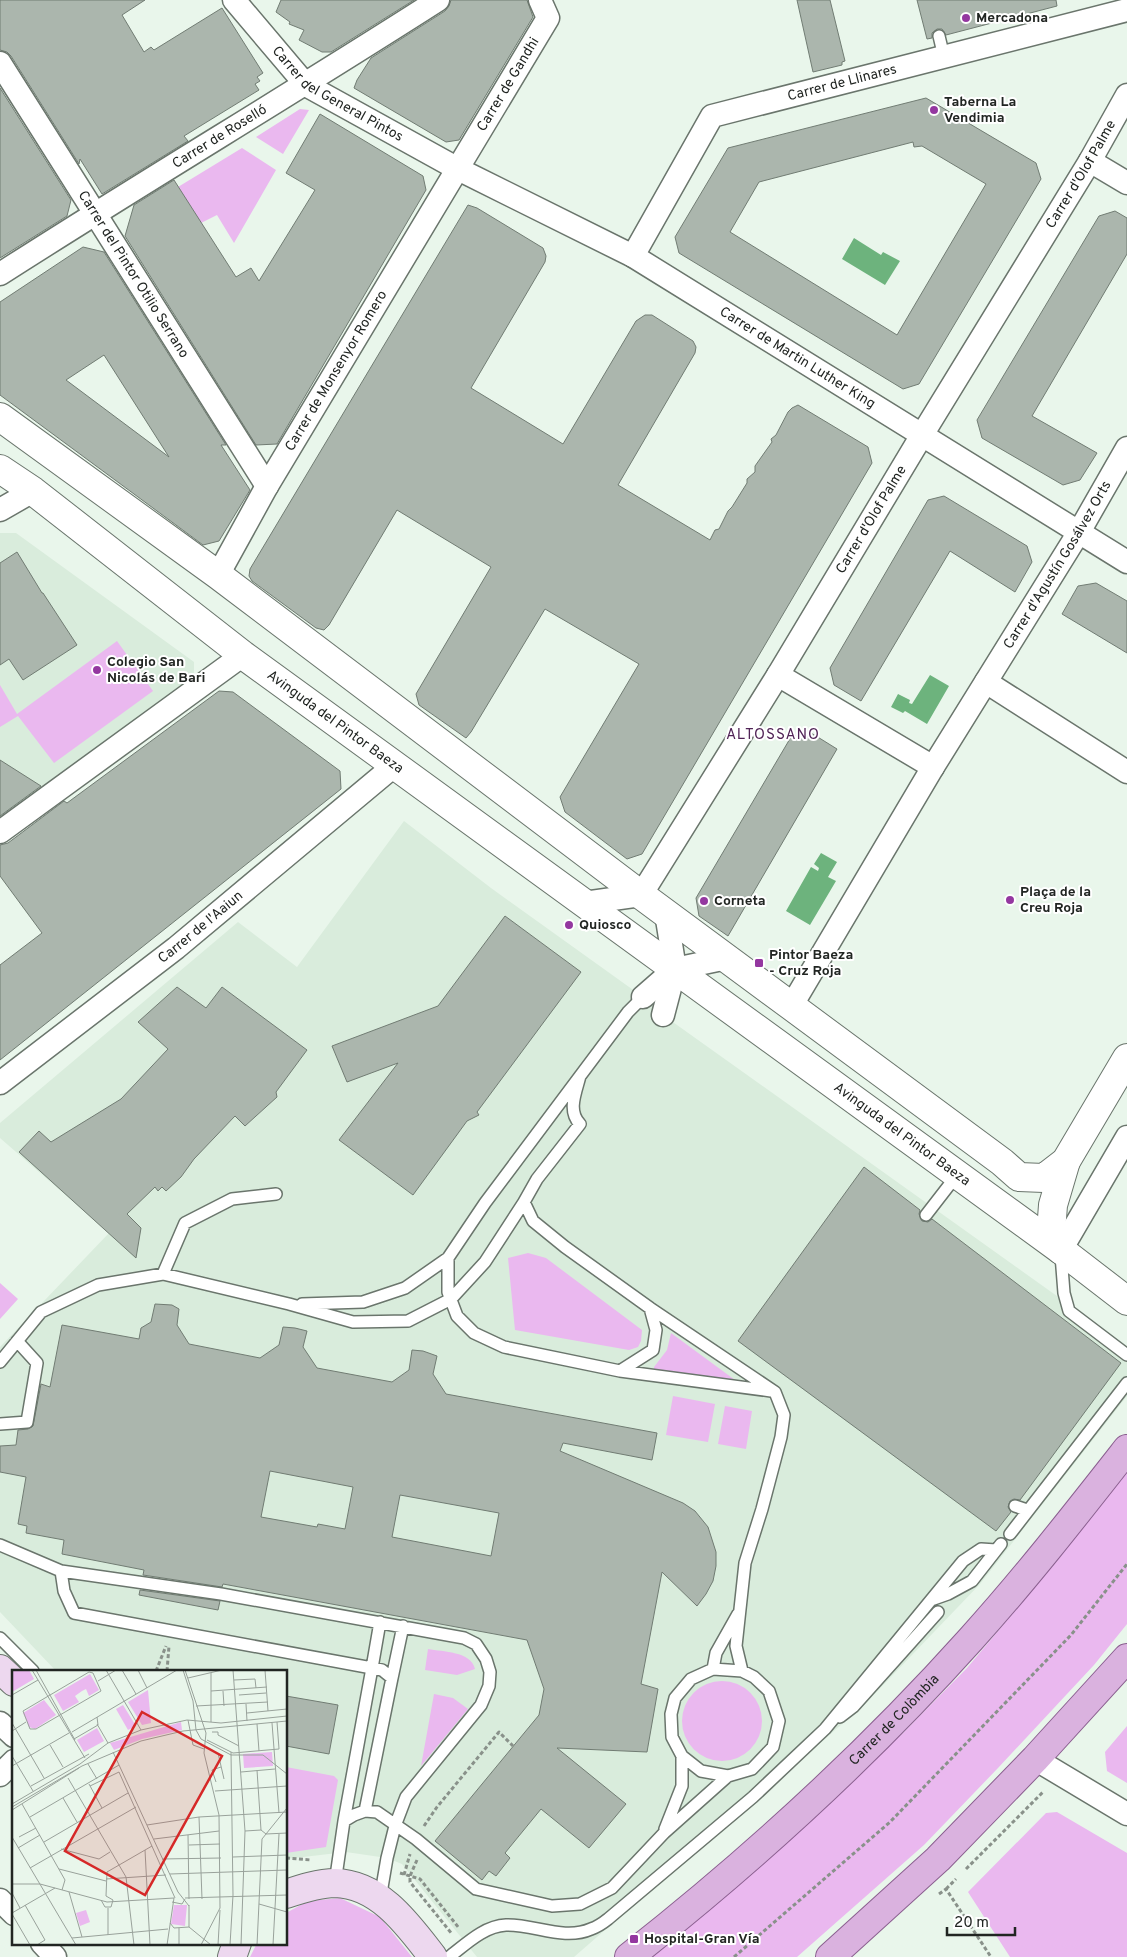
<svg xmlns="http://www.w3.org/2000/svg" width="1127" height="1957" font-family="Overpass,sans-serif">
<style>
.built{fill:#d9ecdc}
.green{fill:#eab8ef}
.water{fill:#6db37d}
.building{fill:#abb6ad;stroke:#717c73;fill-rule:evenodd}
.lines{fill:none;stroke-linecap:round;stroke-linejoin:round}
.service-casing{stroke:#6a756c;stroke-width:14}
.minor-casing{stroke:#6a756c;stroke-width:25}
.tertiary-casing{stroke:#6a756c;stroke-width:30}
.secondary-casing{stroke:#6a756c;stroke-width:30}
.primary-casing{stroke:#8a5f8f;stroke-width:30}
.path{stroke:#89918a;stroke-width:3;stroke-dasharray:4 2.5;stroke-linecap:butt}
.service{stroke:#fff;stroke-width:11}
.minor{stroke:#fff;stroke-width:22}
.tertiary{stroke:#fff;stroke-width:28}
.secondary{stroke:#edd8ef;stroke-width:28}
.primary{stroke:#dab2df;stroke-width:28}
.poi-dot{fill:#9437a0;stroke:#fff;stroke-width:2}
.labels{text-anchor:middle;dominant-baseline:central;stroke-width:4;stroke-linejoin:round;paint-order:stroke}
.poi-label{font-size:14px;font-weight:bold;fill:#212522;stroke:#fff;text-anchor:start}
.street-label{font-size:14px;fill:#212522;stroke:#fff}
.neighbourhood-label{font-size:15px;letter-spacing:1px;fill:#502356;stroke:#fff}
.inset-road{fill:none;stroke:#99a29b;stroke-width:1}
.view{fill:#d62828;fill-opacity:0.15;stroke:#d62828;stroke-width:2.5}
.inset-edge{fill:none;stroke:#212522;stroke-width:2.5}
</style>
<rect width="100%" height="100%" fill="#e9f6eb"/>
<path class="built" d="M0,533H16L194,662V679L0,822Z
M404,821L491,888L643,997L663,1015L1127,1346V1396L980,1584L865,1704L574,1957H477L402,1864L387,1858L346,1852L286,1859V1671H56L0,1612V1347L109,1233L0,1138V1123L238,922L297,967Z"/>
<path class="green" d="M300,109L309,110L283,154L256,137Z
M242,148L276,170L234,243L217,215L201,223L178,187Z
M117,641L153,691L54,763L18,716L0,727V685L17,714Z
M528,1253L546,1258L642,1330L641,1341L638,1347L629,1350L515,1330L508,1258Z
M0,1283L18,1299L0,1319Z
M671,1333L735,1380L736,1383L654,1369V1367L667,1350Z
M673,1396L715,1404L708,1442L666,1435Z
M725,1406L752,1411L746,1449L718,1444Z
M1127,1472V1624L1094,1665L998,1768L924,1845L797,1957H649L697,1919L903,1733L967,1668L1056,1562Z
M428,1649C443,1652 471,1651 475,1669L457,1675L425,1670Z
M682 1721a40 40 0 1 1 80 0a40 40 0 1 1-80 0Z
M434,1694L453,1698L468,1709L421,1766Z
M1127,1726V1783L1107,1771L1105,1752Z
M286,1767L334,1776L338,1780L326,1847L286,1853Z
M1057,1812L1127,1853V1957H1010L968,1892L1046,1813Z
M340,1898L380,1917L412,1957H250L257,1943H286V1913L308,1901Z"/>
<path class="water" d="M854,238L881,255L883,252L900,261L885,285L842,259Z
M930,675L949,686L927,724L905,711L903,713L891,707L898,694L910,700L909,703L912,704Z
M821,853L837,862L828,877L836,881L810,925L786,911L811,867L818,871L819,868L814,864Z"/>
<path class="building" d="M0,0H145L122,15L144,52L151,47L154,50L222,8L263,73L257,77L260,81L255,84L259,90L184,136L188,141L102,194L80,159L79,164L11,56L7,52L0,50Z
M281,0H414L331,52H322L299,40L304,30L289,24L290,22L276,12Z
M451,0H527L533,17L459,140L446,142L354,88L357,80L371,58L445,11L449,6Z
M797,0H830L845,61L842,62V65L813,72Z
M917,0H1056L1057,6L946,35L942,29H937L932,33V38L927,39Z
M0,88L71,200L67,216L0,258Z
M926,98L1036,163L1041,179L919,384L903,389L679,253L675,237L728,148ZM913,142L914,147L922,146L986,184L897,335L730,232L759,182Z
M320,114L423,176L426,190L277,444L256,445L125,236L134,205L174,180L236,277L251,268L259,281L315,190L286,173Z
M468,205L477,208L543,248L546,256L545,262L471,388L563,444L636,321L645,315H652L693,341L696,347L695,353L618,485L710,540L715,530L719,529L728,511L732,507L747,483V479L755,472V466L772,442L771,439L776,435L788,412L792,408L798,405L868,447L872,463L642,854L627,859L565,812L560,797L639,664L545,609L471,732L466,738L419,705L416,694L491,567L397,510L329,625L324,630L316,628L252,581L249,576L250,569Z
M1115,211L1127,218V254L1032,416L1097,453L1080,480L1063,485L982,438L977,420L1099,216Z
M83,247L104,252L226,445H221L250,490L219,541L203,545L0,395V302ZM104,355L169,457L66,380Z
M944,496L1027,546L1032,562L1015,592L950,551L861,701L834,685L830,668L928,500Z
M17,552L42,593H43L77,645L23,680L9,659L0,665V563Z
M1096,583L1127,601V653L1062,614L1078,586Z
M219,691L233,692L340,771L341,789L0,1060V965L42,933L0,876V845L8,843L64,801L67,803Z
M808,731L837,749L728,936L699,916L696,898L791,737Z
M0,760L41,786L0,816Z
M505,916L581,972L477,1112L479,1115L467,1121L413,1195L339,1140L398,1063L347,1082L332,1046L438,1006Z
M177,987L206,1008L222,987L307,1050L276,1092L277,1097L245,1126L235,1116L194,1159L181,1177L166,1191L162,1187L158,1191L155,1187L127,1214L141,1228L136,1258L19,1152L39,1131L51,1142L121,1099L168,1049L138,1022Z
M864,1167L920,1210L919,1214L922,1221L928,1222L932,1219L1121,1363L1020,1500L1014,1499L1010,1501L1008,1507L1011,1512L996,1531L738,1341Z
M155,1304L172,1305L179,1309L177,1325L189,1344L260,1358L279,1345L283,1327L295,1328L307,1331L303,1347L317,1368L392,1382L409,1370L412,1350L423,1351L437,1356L433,1374L446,1394L657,1433L652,1460L563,1443L560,1451L683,1503L695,1511L708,1527L716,1552V1566L713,1581L706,1594L697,1606L662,1572L641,1684L658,1689L647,1752L557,1748L626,1804L589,1848L541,1809L505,1853L510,1858L496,1876L489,1871L482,1880L435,1841L539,1715L544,1689L527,1640L223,1584L222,1587L143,1575L144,1570L62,1554L64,1540L26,1533L27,1526L18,1524L26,1477L0,1472V1446L16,1445L18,1430L28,1429L33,1426L41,1384L50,1387L62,1325L139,1339L141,1328L151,1322ZM270,1471L353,1487L345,1529L318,1524L317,1527L261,1517ZM400,1495L499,1513L491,1556L392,1537Z
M140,1590L220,1601L218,1610L139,1595Z
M286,1696L338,1705L329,1754L286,1746Z"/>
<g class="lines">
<defs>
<path id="service" d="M939,36L944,57
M580,1076C576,1092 567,1111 580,1124L537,1179L524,1202L533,1221L565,1247L650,1308L656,1330L653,1350L620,1371L504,1347L474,1333L457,1316L448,1292V1258L485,1203L628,1012L643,997
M926,1215L957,1175
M1061,1255L1064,1293L1069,1311L1127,1355
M163,1274L185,1223L232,1199L276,1194
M302,1304L363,1302L405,1288L448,1258
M650,1308L775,1392L784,1415L781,1437L762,1509L745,1563L736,1646L742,1671
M0,1362L41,1312L98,1285L163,1274L289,1304L353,1322L408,1321L451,1299L485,1262L524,1202
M620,1371L771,1391
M0,1424L27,1422L37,1363L17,1341
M1015,1506L1027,1510
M1010,1534L1127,1383
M0,1545L61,1571L64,1591L74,1613L372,1668L380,1622
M61,1571L221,1594L464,1638L476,1644L486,1659L490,1672L489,1686L481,1705L406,1797L395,1826L387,1858L380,1899
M931,1600L963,1561L981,1549L996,1550
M0,1638L33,1671
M713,1669L716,1653L738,1614
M392,1678L403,1626
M840,1717L853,1707L938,1612
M344,1821L372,1668L382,1670L392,1678L365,1811
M665,1829L682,1786V1756
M335,1883L344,1821L354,1815L365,1811L377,1812L416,1839L476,1889L552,1906L580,1904L612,1888L664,1833L728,1776L752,1769L773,1747L779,1721L769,1691L754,1677L742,1671L713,1669L691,1679L675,1698L671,1714L672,1737L682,1756L701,1771L728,1776
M449,1957C466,1944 484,1926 506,1925C534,1924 564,1941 591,1929C597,1927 603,1923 608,1919L753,1797L825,1729L931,1600L948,1594L972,1581L1001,1544"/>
<g id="minor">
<path id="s1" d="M234,0L306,85L458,169L633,256L1127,562"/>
<path id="s2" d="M0,63L267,486"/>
<path d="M1090,161L1127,183"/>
<path id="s3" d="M633,256L712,116L1127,10"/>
<path id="s4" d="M0,274C145,181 293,93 438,0"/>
<path d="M0,510L33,491"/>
<path id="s5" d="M218,575L267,486L548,18L540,0"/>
<path d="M778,675L933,767"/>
<path d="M986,682L1127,772"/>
<path d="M0,832L243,655"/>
<path id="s6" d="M584,903L641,895L778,675L922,435L1090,161L1127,95"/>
<path d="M643,997L675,969L727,958"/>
<path id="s7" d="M792,1005L933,767L1079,532L1127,448"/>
<path d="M663,1015L675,969L666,913"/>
<path id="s8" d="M0,1083L176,948L395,765"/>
<path d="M1061,1250L1127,1137"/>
<path d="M0,1723L14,1736"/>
<path d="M1035,1759L1127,1814"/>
<path d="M0,1775L14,1761"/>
<path d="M0,1900L14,1914"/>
<path d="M42,1943L55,1957"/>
</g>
<g id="tertiary">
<path d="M0,417L218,575L641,895L1002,1162L1019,1177L1044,1178L1066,1161L1127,1058"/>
<path id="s9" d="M0,469L33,491L243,655L1061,1250L1127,1301"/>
<path d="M1061,1250L1051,1232L1053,1205L1066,1161"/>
</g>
<path id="secondary" d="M0,1669L14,1682
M286,1894C301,1889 319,1883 335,1883C380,1884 409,1926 433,1957
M232,1957L237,1943"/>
<g id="primary">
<path id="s10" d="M629,1957C751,1861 867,1755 971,1639C1026,1578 1076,1514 1127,1449"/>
<path d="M830,1957L938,1859L1035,1759L1127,1658"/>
</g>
</defs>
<use href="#service" class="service-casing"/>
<use href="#minor" class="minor-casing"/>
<use href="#tertiary" class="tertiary-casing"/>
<use href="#secondary" class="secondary-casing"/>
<use href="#primary" class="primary-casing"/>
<path class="path" d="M156,1671L166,1646
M167,1671L169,1646
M424,1826L437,1807L499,1732L513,1746
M286,1858L311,1860
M417,1860L410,1876V1882L452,1934
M966,1869L1044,1791
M400,1873L420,1879L459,1928
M404,1875L410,1854
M946,1889L956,1879
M939,1894L946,1889L991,1957
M734,1957L890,1822L1071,1635L1127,1564"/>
<use href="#service" class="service"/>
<use href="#minor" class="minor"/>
<use href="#tertiary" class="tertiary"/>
<use href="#secondary" class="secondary"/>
<use href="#primary" class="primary"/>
</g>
<g class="poi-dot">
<circle cx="966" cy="18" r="5"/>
<circle cx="934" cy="110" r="5"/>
<circle cx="97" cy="670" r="5"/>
<circle cx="1010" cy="900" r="5"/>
<circle cx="704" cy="901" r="5"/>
<circle cx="569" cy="925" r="5"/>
<rect x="754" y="958" width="10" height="10" rx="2.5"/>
<rect x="629" y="1934" width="10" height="10" rx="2.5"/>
</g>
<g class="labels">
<g class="poi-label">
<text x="976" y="18">Mercadona</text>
<text x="944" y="102">Taberna La<tspan x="944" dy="16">Vendimia</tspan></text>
<text x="107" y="662">Colegio San<tspan x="107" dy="16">Nicolás de Bari</tspan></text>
<text x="1020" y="892">Plaça de la<tspan x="1020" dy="16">Creu Roja</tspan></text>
<text x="714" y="901">Corneta</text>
<text x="579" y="925">Quiosco</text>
<text x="769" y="955">Pintor Baeza<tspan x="769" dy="16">- Cruz Roja</tspan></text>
<text x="644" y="1939">Hospital-Gran Vía</text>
</g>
<g class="street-label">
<text stroke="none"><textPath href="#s3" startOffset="295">Carrer de Llinares</textPath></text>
<text stroke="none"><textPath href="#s5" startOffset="570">Carrer de Gandhi</textPath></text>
<text stroke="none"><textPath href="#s1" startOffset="142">Carrer del General Pintos</textPath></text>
<text stroke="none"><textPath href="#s4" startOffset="259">Carrer de Roselló</textPath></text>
<text stroke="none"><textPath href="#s6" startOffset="902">Carrer d'Olof Palme</textPath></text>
<text stroke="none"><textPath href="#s2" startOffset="250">Carrer del Pintor Otilio Serrano</textPath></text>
<text stroke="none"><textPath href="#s1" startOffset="674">Carrer de Martin Luther King</textPath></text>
<text stroke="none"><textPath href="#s5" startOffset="236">Carrer de Monsenyor Romero</textPath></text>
<text stroke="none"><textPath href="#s6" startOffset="498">Carrer d'Olof Palme</textPath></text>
<text stroke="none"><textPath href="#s7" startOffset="514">Carrer d'Agustín Gosálvez Orts</textPath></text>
<text stroke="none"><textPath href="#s9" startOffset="420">Avinguda del Pintor Baeza</textPath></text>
<text stroke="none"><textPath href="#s8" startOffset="254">Carrer de l'Aaiun</textPath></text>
<text stroke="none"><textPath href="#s9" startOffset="1121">Avinguda del Pintor Baeza</textPath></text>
<text stroke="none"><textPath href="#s10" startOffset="356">Carrer de Colòmbia</textPath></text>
</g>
<g class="neighbourhood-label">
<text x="773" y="735">ALTOSSANO</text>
</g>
</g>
<g transform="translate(12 1670)">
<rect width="275" height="275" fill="#e9f6eb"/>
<path d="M0,0H17L22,9L0,22ZM78,4L87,20L77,26L74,19L70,21L63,26L67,32L51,41L42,25ZM136,20L139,53L130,55L116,32ZM32,30L44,45L23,59L17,57L11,43ZM111,35L124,56L116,60L104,39ZM169,52L170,60L130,69L102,80L98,73ZM85,58L92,71L72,82L65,70ZM260,82L261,96L232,98L231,84ZM162,235H175L173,256L159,254ZM74,240L78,252L68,256L64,243Z" fill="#eab8ef"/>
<path class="inset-road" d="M20,0L73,88M24,0L63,70M94,0L129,60M110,0L124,24M126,0L135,18M171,0L181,31L184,60L189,69L219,85H251L275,104M173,0L194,63L192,83L207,145L208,238L189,275M221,0L233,161L229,275M253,0L256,41M77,2L81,3L89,21L24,59H18L11,41ZM199,3V52M176,8L210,0M222,10L243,9L244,18M86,11L104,0M199,21L255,17M211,21L212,36M0,25L26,10M227,25L254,23M234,34L235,51M184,36L256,32M235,43L275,39M176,50L181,75L192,79M0,53L32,108M260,53L267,143M85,54L96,73M245,54L247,81M0,61L14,52M60,62L165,0M200,62H206V65L227,76M62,69L86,55L85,47M195,70L221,83L267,79L265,52M38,75L51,97M101,82L166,222L177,236M206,83L212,109M0,86L21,121M76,94L85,109M0,96L57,63M245,100L249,160M229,102L263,99M56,108L114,207L122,275M204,112L200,100L209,97M77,114L90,138M19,116L77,84M78,116L107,102L163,228M203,121L275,116M51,128L65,152M0,134L68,94L96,73L129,60L175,50L209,53L275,46M10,134L53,210L50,220M0,137L70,96L129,71L171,61L275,51M0,140L67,98M18,147L107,95M187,147L190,229M135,155L187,147L275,142M233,161L249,160M254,164L275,138M254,164L275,163M176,165L177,229M0,167L64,275M7,167L24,158M142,169L207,161M32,172L116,123M177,175L208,174M6,178L28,165M49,179L87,189L98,182M133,180L138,275M221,187L275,185M150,189L209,188M18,198L124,137M47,199L94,211M158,204L275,200M94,209L154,205M0,214H28L95,232L162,228M57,222L70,267M0,223L8,238M94,226L95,202L140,176M173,228L275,225M89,230L93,237H99L101,230L94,226M160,232L170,234L173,229M247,234L275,242M13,235L33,270L25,275M96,238V265M0,243L43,218M0,244L18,275M158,253L162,258L177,257M177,257V235M177,257L199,275M167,258V275M60,268L156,259M155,275L162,228M206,275L208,240M218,275L221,225L219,82M245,275L250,169L254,164L249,160M261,275L267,164"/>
<path class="view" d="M130,42L210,86L133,225L53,181Z"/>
<rect width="275" height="275" class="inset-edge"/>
</g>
<path d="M947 1927v8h68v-8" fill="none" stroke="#212522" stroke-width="2.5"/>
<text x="954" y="1927" font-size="15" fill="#212522" stroke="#ffffff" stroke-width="4" paint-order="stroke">20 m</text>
</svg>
